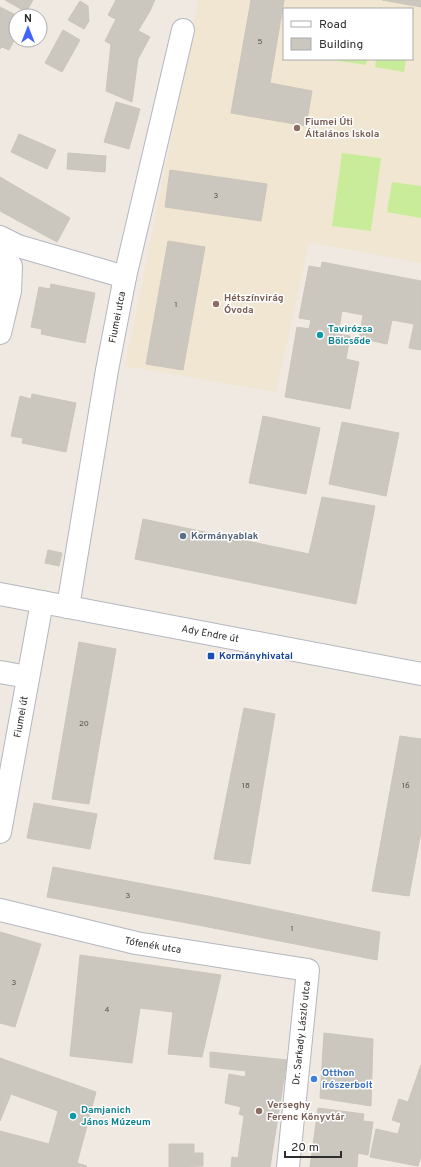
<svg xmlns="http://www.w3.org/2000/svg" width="421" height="1167" font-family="Overpass,sans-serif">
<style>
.education{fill:#f0e6d1;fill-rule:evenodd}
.pitch{fill:#c9ec9a}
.building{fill:#cbc7bf;stroke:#cbc5ba}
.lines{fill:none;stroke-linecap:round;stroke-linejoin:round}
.minor-casing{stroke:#b4b7c1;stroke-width:24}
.minor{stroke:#fff;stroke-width:22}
.education-dot{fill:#8d6e63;stroke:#fff;stroke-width:1.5}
.culture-dot{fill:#0f9aa8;stroke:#fff;stroke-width:1.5}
.service-dot{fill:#5c6f8a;stroke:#fff;stroke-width:1.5}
.transit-dot{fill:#1a4fb4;stroke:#fff;stroke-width:1.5}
.shop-dot{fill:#3f7fe0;stroke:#fff;stroke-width:1.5}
.labels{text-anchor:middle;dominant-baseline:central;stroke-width:3;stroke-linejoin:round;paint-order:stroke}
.number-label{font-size:8px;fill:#555452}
.education-label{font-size:10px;font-weight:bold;fill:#785e54;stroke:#fff;text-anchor:start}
.street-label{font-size:10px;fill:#2e2e2e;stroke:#fff}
.culture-label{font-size:10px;font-weight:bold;fill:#0d838f;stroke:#fff;text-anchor:start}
.service-label{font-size:10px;font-weight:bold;fill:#4e5e75;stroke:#fff;text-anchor:start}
.transit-label{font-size:10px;font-weight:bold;fill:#164399;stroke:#fff;text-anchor:start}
.shop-label{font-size:10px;font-weight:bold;fill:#366cbe;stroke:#fff;text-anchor:start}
</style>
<rect width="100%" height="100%" fill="#efe9e1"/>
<path class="education" d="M198,0H421V263L309,242L276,392L125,366L179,101ZM284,9H412V59H284Z"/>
<path class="pitch" d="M326,59H367L366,65Z
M376,59H406L404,72L375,67Z
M342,153L381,158L371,231L332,226Z
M392,182L421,186V218L387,212Z"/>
<path class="building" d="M5,0H33L26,12Z
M116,0H130L150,11L138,31L108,15Z
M130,0H155L150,11Z
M251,0H284L270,83L312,91L306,126L231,113Z
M382,0H421V7Z
M80,1L88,6L89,21L84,29L68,20Z
M0,7L18,16H16V37L9,50L2,47L0,49Z
M116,19L150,37L138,59L105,41Z
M63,30L80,40L62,72L45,63Z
M111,44L138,59L132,102L106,91Z
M116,102L140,109L129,149L104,142Z
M19,134L56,150L47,169L11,152Z
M68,153L106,156L105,172L67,169Z
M170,170L267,184L261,221L165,207Z
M0,177L70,218L57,242L0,211Z
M168,241L205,247L183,370L146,364Z
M322,262L421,281V350L409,348L414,324L392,320L387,344L359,338L363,315L342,311L338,334L350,336L346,359L359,362L350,409L285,397L297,327L309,329L311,320L299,318L309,266L321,268Z
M51,284L95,293L85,343L41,334L42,329L31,327L39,287L50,289Z
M32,394L76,403L66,452L22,443L23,438L11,436L20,396L31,399Z
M263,416L320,428L306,494L249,483Z
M342,422L399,433L386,496L329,484Z
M322,497L375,506L356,604L135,559L143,519L309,554Z
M48,550L62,553L59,566L45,563Z
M79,642L116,649L89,804L52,799Z
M244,708L275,714L250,864L214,859Z
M400,736L421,739V832L409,896L372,891Z
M34,803L97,814L90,849L27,838Z
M53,867L208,896L203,926L47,897Z
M208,896L380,932L377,960L203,926Z
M0,932L41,944L15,1027L0,1023Z
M80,955L221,975L202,1057L168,1054L173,1012L140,1008L132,1063L70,1056Z
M324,1033L373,1039L371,1106L320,1098Z
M210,1052L287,1060L270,1167H231L232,1157L238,1158L244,1116L239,1114L241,1107L225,1103L229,1074L245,1077L246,1071L210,1067Z
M0,1058L96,1092L76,1167H0V1131L49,1144L58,1111L11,1094L0,1121Z
M421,1065V1156L418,1166L370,1157L376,1129L398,1134L401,1123L392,1120L399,1099L408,1102Z
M318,1108L364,1114L363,1121L373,1122L368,1155L358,1153L357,1167H310Z
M169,1144H194V1153H203V1166L169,1167Z
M77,1163L87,1166L86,1167H76Z"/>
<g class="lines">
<defs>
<g id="minor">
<path d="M0,237L18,246L125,277"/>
<path d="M0,252L11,266L10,291L0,333"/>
<path id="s1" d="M0,594L421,674"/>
<path id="s2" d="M68,607L107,370L125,277L183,30"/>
<path d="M0,672L28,677"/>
<path id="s3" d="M0,832L42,602"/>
<path id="s4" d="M0,910L136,943L308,970L288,1167"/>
</g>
</defs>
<use href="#minor" class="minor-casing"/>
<use href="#minor" class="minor"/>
</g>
<g class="education-dot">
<circle cx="297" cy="128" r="4"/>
<circle cx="216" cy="304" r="4"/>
<circle cx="259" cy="1111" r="4"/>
</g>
<g class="culture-dot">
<circle cx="320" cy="335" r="4"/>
<circle cx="73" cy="1116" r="4"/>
</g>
<circle class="service-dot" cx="183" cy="536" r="4"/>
<rect class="transit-dot" x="207" y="652" width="8" height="8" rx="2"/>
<circle class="shop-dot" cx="314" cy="1079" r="4"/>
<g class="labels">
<g class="number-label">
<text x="260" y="42">5</text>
<text x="216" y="196">3</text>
<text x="176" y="305">1</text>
<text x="84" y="724">20</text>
<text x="246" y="786">18</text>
<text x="406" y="786">16</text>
<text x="128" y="896">3</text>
<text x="292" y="929">1</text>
<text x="14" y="983">3</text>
<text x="107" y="1010">4</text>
</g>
<g class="education-label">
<text x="305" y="122">Fiumei Úti<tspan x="305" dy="12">Általános Iskola</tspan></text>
<text x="224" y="298">Hétszínvirág<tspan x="224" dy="12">Óvoda</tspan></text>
<text x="267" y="1105">Verseghy<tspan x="267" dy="12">Ferenc Könyvtár</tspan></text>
</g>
<g class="street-label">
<text stroke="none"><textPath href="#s2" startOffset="294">Fiumei utca</textPath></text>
<text stroke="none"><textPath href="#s1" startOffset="214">Ady Endre út</textPath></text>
<text stroke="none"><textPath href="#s3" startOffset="117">Fiumei út</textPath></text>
<text stroke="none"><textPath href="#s4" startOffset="157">Tófenék utca</textPath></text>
<text transform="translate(302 1033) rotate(-84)">Dr. Sarkady László utca</text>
</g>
<g class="culture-label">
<text x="328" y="329">Tavirózsa<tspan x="328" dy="12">Bölcsőde</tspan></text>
<text x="81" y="1110">Damjanich<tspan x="81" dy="12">János Múzeum</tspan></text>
</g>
<g class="service-label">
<text x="191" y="536">Kormányablak</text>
</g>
<g class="transit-label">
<text x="219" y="656">Kormányhivatal</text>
</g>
<g class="shop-label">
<text x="322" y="1073">Otthon<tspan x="322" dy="12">írószerbolt</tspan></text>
</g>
</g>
<rect x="283" y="8" width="130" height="52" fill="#ffffff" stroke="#ababab"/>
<rect x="291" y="21" width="20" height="6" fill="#ffffff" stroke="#ababab"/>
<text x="319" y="28" font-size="12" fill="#2e2e2e">Road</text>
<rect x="291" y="38" width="20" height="12" fill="#cbc7bf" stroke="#ababab"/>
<text x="319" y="48" font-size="12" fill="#2e2e2e">Building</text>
<g transform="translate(28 28)"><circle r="19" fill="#ffffff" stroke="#ababab"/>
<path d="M0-3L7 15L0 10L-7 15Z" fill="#4264fb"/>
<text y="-6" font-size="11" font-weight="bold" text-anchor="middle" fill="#2e2e2e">N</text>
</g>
<path d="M285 1151v6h56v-6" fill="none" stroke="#2e2e2e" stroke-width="2"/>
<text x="291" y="1151" font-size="12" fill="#2e2e2e" stroke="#ffffff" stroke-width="3" paint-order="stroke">20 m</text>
</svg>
